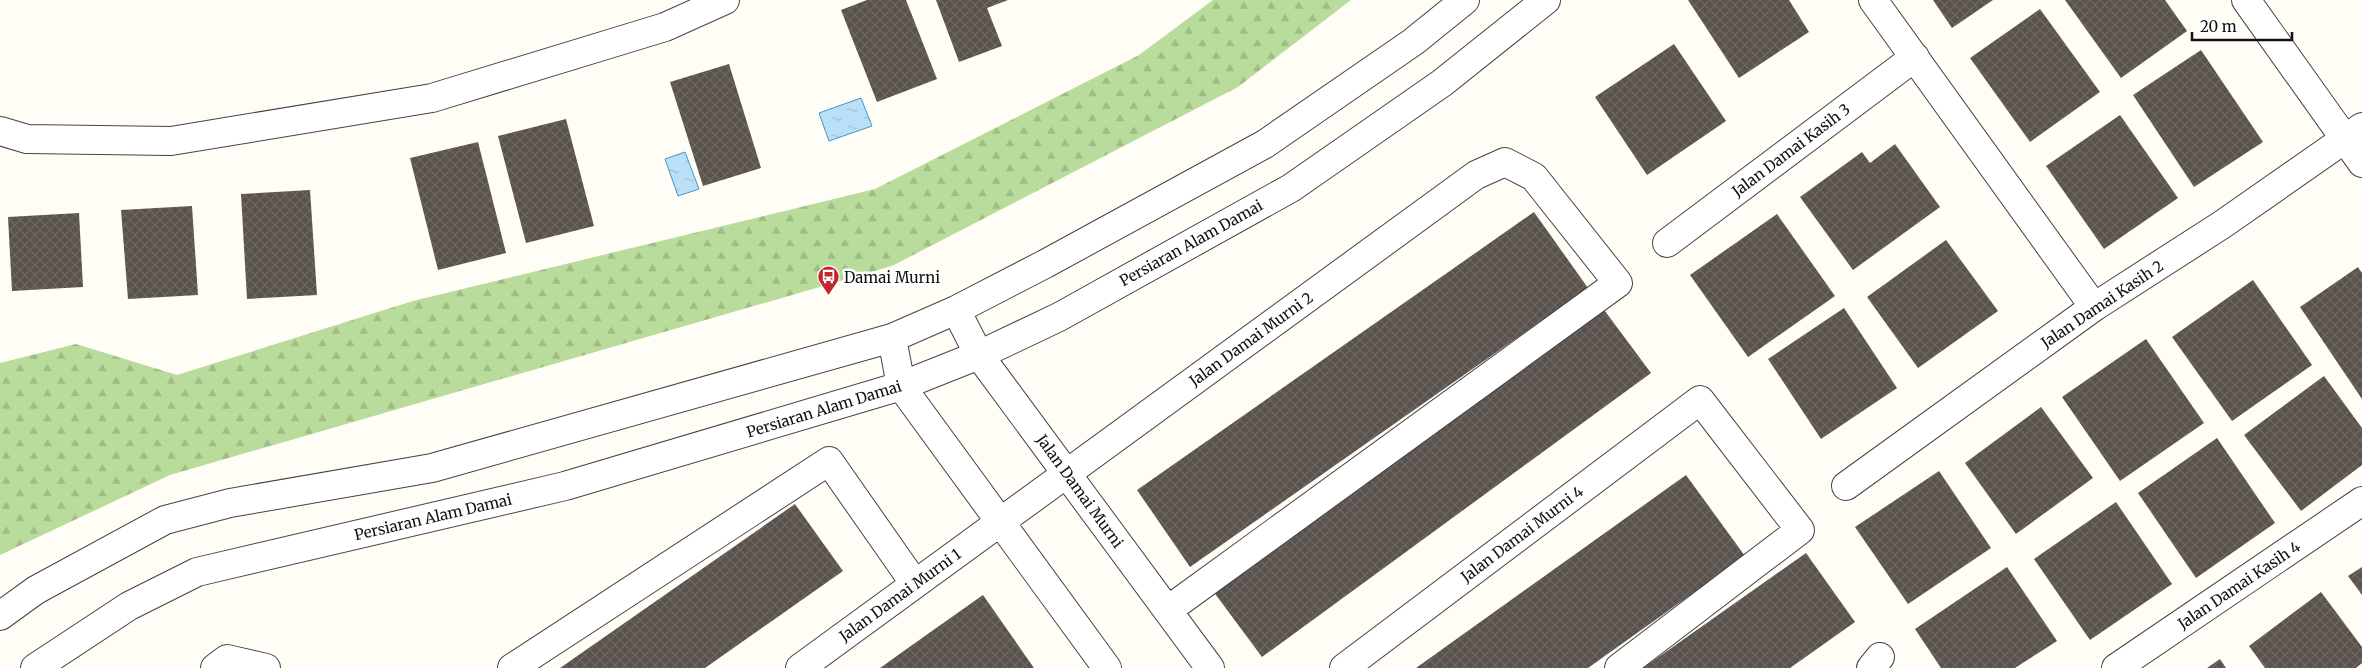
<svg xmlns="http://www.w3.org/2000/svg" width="2362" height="668" font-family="Merriweather,serif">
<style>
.forest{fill:url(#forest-firs)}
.water{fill:url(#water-ripples);stroke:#3f96cf}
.building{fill:url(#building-cross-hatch)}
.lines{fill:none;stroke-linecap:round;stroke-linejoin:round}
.minor-casing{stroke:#444;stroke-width:30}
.minor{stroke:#fff;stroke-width:28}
.labels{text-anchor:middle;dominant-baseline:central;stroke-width:5;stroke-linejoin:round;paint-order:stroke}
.street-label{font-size:15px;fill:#111;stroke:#fff}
.poi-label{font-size:15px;fill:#111;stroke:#fff;text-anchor:start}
</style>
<defs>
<pattern id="forest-firs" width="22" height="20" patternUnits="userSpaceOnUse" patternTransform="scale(1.25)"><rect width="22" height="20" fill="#b9dc9c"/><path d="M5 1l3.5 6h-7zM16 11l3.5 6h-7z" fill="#9ebc85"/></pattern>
<pattern id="water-ripples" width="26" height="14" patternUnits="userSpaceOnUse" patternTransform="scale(1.25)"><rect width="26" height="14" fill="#b9e0f7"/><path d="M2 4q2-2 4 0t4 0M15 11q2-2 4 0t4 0" fill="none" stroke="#9ebfd3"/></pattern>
<pattern id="building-cross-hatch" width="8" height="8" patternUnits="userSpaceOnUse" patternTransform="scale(1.25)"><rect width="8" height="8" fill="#5a524d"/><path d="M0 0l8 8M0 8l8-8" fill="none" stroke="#6d6662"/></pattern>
</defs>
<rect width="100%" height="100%" fill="#fffdf5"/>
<path class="forest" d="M1213,0H1351L1238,87L892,266L170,475L0,555V363L76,344L177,375L413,301L875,189L1139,55Z"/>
<path class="water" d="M861,98L872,126L829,141L819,113Z
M685,152L699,189L678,196L665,159Z"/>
<path class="building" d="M867,0H906L937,79L877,102L841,10Z
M936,0H1008L987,8L1002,46L959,62Z
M1688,0H1789L1809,32L1739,78Z
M1933,0H1993L1952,28Z
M2065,0H2165L2187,31L2121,78Z
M2040,9L2100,92L2030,142L1970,58Z
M1674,44L1726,121L1647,175L1595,97Z
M2201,50L2263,142L2194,187L2133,95Z
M729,64L761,168L703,186L670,82Z
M2120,115L2178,198L2104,249L2046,166Z
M566,119L594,226L526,243L498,136Z
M478,142L506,253L438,270L410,158Z
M1895,144L1940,207L1853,270L1800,197L1862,152L1870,163Z
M310,190L317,295L247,299L241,194Z
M192,206L198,295L128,299L121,210Z
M1534,212L1588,288L1190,567L1137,490Z
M79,213L83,287L12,291L8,217Z
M1777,214L1835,296L1748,357L1690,275Z
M1946,240L1998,311L1918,368L1867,297Z
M2358,267L2362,273V399L2300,307Z
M2253,280L2312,365L2232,421L2172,337Z
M1599,303L1651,373L1262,657L1210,587Z
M1844,308L1897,388L1821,439L1768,359Z
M2146,339L2204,423L2120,481L2062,397Z
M2324,376L2362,428V465L2301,511L2244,435Z
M2041,407L2093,478L2016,534L1965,463Z
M2217,438L2275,523L2196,578L2138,493Z
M1939,471L1991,548L1908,604L1855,527Z
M1686,475L1745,556L1588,668H1416Z
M2116,502L2172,584L2090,640L2034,559Z
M795,504L843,571L705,668H560Z
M1806,553L1855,622L1807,656L1790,668H1643Z
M2007,567L2057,641L2015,668H1941L1915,629Z
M2362,567V595L2348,576Z
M2321,592L2362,647V663L2356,668H2265L2249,646Z
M983,595L1034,668H880L922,638Z
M2220,659L2226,668H2207Z"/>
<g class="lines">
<defs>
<path id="minor" d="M1873,0L2094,307
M2246,0L2362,163
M0,131L27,139L171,141L432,98L665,27L725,0
M1667,243L1915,57
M956,310L979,355L1210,668
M892,338L901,386L1107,668
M1846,486L2094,307L2223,224L2362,127
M0,616L36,590L165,520L230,503L432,468L892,338L956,310L1045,264L1265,144L1413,42L1465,0
M35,668L129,606L197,572L565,486L901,386L979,355L1059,317L1291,188L1442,83L1546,0
M215,668L227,659L266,668
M512,668L829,461L915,584
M800,668L1476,175L1505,162L1534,177L1618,283L1168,610
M1344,668L1700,400L1800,530L1619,668
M1871,668L1880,657
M2116,668L2362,501"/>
</defs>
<use href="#minor" class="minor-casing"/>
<use href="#minor" class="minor"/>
</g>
<defs>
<symbol id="bus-pin" viewBox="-11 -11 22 30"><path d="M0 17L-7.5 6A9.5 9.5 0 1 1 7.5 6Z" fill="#c4262e" stroke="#fff"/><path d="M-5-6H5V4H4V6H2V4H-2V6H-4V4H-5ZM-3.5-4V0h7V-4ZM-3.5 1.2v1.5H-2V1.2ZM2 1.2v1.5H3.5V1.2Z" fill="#fff"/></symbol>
</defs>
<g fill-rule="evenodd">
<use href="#bus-pin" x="816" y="264" width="25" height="34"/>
</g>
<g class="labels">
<g class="street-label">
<text transform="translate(1791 150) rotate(-37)">Jalan Damai Kasih 3</text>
<text transform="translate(1191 243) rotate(-29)">Persiaran Alam Damai</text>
<text transform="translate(2102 304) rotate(-34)">Jalan Damai Kasih 2</text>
<text transform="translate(1251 339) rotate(-36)">Jalan Damai Murni 2</text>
<text transform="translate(824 409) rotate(-17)">Persiaran Alam Damai</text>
<text transform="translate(1080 491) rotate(54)">Jalan Damai Murni</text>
<text transform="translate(433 517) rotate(-13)">Persiaran Alam Damai</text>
<text transform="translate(1522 534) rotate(-37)">Jalan Damai Murni 4</text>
<text transform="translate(2239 585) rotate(-34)">Jalan Damai Kasih 4</text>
<text transform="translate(900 595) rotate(-36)">Jalan Damai Murni 1</text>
</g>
<g class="poi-label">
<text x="844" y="277">Damai Murni</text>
</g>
</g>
<path d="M2192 32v8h100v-8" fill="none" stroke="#111111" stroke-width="2.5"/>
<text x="2200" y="32" font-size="15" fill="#111111" stroke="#ffffff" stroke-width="4" paint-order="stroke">20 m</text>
</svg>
